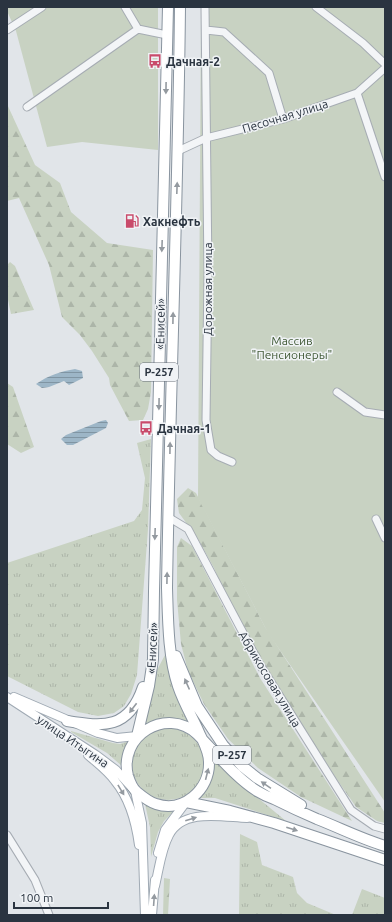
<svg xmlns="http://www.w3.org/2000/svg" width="392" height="922" font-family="Ubuntu,sans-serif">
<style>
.grass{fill:url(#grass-tufts)}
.forest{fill:url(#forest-firs)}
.green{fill:#c8d2c2}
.water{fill:url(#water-rules)}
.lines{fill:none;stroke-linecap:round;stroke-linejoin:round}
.minor-casing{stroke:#a6acb3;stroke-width:9}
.major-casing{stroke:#a0aab4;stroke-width:10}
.highway-casing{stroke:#89949f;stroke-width:12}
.minor{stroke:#f3f5f7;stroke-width:7}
.major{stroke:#fff;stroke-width:8}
.highway{stroke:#fff;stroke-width:10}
.oneway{fill:#949aa0}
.labels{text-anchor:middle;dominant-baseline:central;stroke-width:3;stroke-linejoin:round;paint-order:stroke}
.shield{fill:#f0f3f6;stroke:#656d77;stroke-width:1}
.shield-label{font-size:11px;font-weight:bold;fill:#2a3440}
.poi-label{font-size:12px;font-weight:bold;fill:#2a3440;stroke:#f0f3f6;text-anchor:start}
.street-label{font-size:12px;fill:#2a3440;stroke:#f0f3f6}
.park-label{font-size:12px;fill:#425b38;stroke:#f0f3f6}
</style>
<defs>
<pattern id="grass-tufts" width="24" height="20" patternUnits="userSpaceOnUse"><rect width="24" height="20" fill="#c8d2c2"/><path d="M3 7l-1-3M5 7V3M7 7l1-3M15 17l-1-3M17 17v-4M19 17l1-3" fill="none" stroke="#acb5a8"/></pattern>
<pattern id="forest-firs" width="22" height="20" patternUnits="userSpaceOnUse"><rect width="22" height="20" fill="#c8d2c2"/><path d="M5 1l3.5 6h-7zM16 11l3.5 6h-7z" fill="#acb5a8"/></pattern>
<pattern id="water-rules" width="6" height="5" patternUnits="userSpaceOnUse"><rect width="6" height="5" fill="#9db6c7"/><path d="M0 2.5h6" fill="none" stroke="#8095a3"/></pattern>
</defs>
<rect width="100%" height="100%" fill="#e1e5e9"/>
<path class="grass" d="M151,439L148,529L137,675L131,694L124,706L114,713L98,716L78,712L7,676V563L134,521L142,510L145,478L137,443Z
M165,655L172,681L192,726L158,720L145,725L157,670Z
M132 764a36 36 0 1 1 72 0a36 36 0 1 1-72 0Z
M71,731L113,743L120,744L129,741L123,767L107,753L71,732Z
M213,755L231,776L286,821L215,798H199C213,781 212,776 213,755Z
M145,804L175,810L164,821L158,832L151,857L150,827Z
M240,834L257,842L262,865L293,877L297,893L307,903L336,915H239Z
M362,889L385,898V915H352Z"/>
<path class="forest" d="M7,104L35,165L60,183L71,212L107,243L153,250L151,392L148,409L143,420L129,421L110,385L109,378L92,351L80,335L62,317L49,265L19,198L7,201Z
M10,262L15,266L34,310L11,314L7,295V265Z
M7,383L13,387L34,447L21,453L7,444Z
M188,488L196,493L265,627L385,813V823L377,821L356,807L327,765L263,664L221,585L214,568L198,539L179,513L177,499Z
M181,538L192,546L260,678L352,821L301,797L258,768L228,739L204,704L188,671L181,644L177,600V547Z
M164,878L170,879L168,915H163Z"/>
<path class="green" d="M7,7H158V150L82,142L47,147L16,31L7,11Z
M201,7H385V802L268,633L198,498Z"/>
<path class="water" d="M75,369L82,371L83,378L69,385L64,381L49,387L42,388L36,384C47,376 62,371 75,369Z
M106,420L108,423L106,428L73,445H67L61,439L66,435L101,421Z"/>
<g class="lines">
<defs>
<path id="minor" d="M125,7L138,29L167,35
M205,7L208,274L206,420L211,450L218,456L232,462
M316,7L363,43L385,64
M7,30L42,7
M206,30L224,32L269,73L283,119
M357,93L385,177
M27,107L138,29
M178,151L206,138L283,119L357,93L385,68
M337,392L365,412L385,415
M168,517L188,529L259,663L351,810L374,826L385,829
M376,519L385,538
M7,835L35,880L49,915"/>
<path id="major" d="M7,697L96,755L116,770L135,791L142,823L145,915
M14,697L98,733L117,738L137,736
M88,755C97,763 108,771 115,781C130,799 136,823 139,845
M158,853L165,830L186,802
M155,886C159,869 161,850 169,835C183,808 222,817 247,818
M152,915L155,880"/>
<path id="highway" d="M180,7C178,201 170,395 167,588C168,619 168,657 178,686C183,701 191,715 198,730C202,740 209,750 209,762C210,790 183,813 156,804C149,802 143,797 137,792C133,789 130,782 128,776C118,736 166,706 197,734C215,752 235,777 257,791C262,794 268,797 274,799C288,806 303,813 317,819C340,828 362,839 385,846
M176,656L197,706L223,745L242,766L257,778L301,805
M67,721C104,727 129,729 143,687
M137,736L149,686L153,659L154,591L168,7
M186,802L230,811L274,823L385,860"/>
</defs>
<use href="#minor" class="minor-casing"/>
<use href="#major" class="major-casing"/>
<use href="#highway" class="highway-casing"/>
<use href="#minor" class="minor"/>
<use href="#major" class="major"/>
<use href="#highway" class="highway"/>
</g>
<defs><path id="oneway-solid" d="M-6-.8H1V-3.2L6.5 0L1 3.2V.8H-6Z"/></defs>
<g class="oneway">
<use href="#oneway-solid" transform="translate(166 88) rotate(91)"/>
<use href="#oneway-solid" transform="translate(177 188) rotate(-88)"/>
<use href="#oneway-solid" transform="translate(162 246) rotate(92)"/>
<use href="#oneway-solid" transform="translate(173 318) rotate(-89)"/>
<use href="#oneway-solid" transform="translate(159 404) rotate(91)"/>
<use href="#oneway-solid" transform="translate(170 448) rotate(-89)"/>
<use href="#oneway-solid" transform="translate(155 534) rotate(92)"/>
<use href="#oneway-solid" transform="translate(167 578) rotate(-89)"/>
<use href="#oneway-solid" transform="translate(187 684) rotate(-114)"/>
<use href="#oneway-solid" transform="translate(133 708) rotate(127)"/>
<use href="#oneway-solid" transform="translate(207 774) rotate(-76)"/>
<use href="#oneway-solid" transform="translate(266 785) rotate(-146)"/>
<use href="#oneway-solid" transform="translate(121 790) rotate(59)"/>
<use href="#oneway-solid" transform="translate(191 819) rotate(-17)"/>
<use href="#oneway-solid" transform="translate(292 829) rotate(18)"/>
<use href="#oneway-solid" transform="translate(154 900) rotate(-86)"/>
</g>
<defs>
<symbol id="bus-bare" viewBox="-9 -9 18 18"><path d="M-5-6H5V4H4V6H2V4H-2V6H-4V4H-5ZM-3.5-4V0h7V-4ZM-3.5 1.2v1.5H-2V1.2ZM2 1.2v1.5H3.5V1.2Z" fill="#c94b6b" stroke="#f0f3f6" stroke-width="2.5" paint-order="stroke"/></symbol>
<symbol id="fuel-bare" viewBox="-9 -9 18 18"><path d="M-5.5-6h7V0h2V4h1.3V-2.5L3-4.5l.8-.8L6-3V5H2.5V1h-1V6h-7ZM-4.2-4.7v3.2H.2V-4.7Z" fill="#c94b6b" stroke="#f0f3f6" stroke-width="2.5" paint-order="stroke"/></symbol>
</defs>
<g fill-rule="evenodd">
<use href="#bus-bare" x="145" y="51" width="20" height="20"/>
<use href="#fuel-bare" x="122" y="211" width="20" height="20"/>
<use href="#bus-bare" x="136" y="418" width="20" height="20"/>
</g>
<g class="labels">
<g class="shield">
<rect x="140" y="363" width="38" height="18" rx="3"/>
<rect x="213" y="746" width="38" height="18" rx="3"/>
</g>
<g class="shield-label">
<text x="159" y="372">Р-257</text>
<text x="232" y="755">Р-257</text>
</g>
<g class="poi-label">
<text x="166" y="61">Дачная-2</text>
<text x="143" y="221">Хакнефть</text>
<text x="157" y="428">Дачная-1</text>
</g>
<g class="street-label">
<text transform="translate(285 116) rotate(-17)">Песочная улица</text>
<text transform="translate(207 289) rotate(-90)">Дорожная улица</text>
<text transform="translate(160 324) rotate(-89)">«Енисей»</text>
<text transform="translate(152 648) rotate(-87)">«Енисей»</text>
<text transform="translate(270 679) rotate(59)">Абрикосовая улица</text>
<text transform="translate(73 741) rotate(34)">улица Итыгина</text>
</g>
<g class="park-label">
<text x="292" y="340">Массив<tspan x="292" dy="14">"Пенсионеры"</tspan></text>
</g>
</g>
<rect width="392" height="922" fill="none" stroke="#2a3440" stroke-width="16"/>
<path d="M14 902v6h94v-6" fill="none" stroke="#2a3440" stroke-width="2"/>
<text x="20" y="902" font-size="12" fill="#2a3440" stroke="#f0f3f6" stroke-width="3" paint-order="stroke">100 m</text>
</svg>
